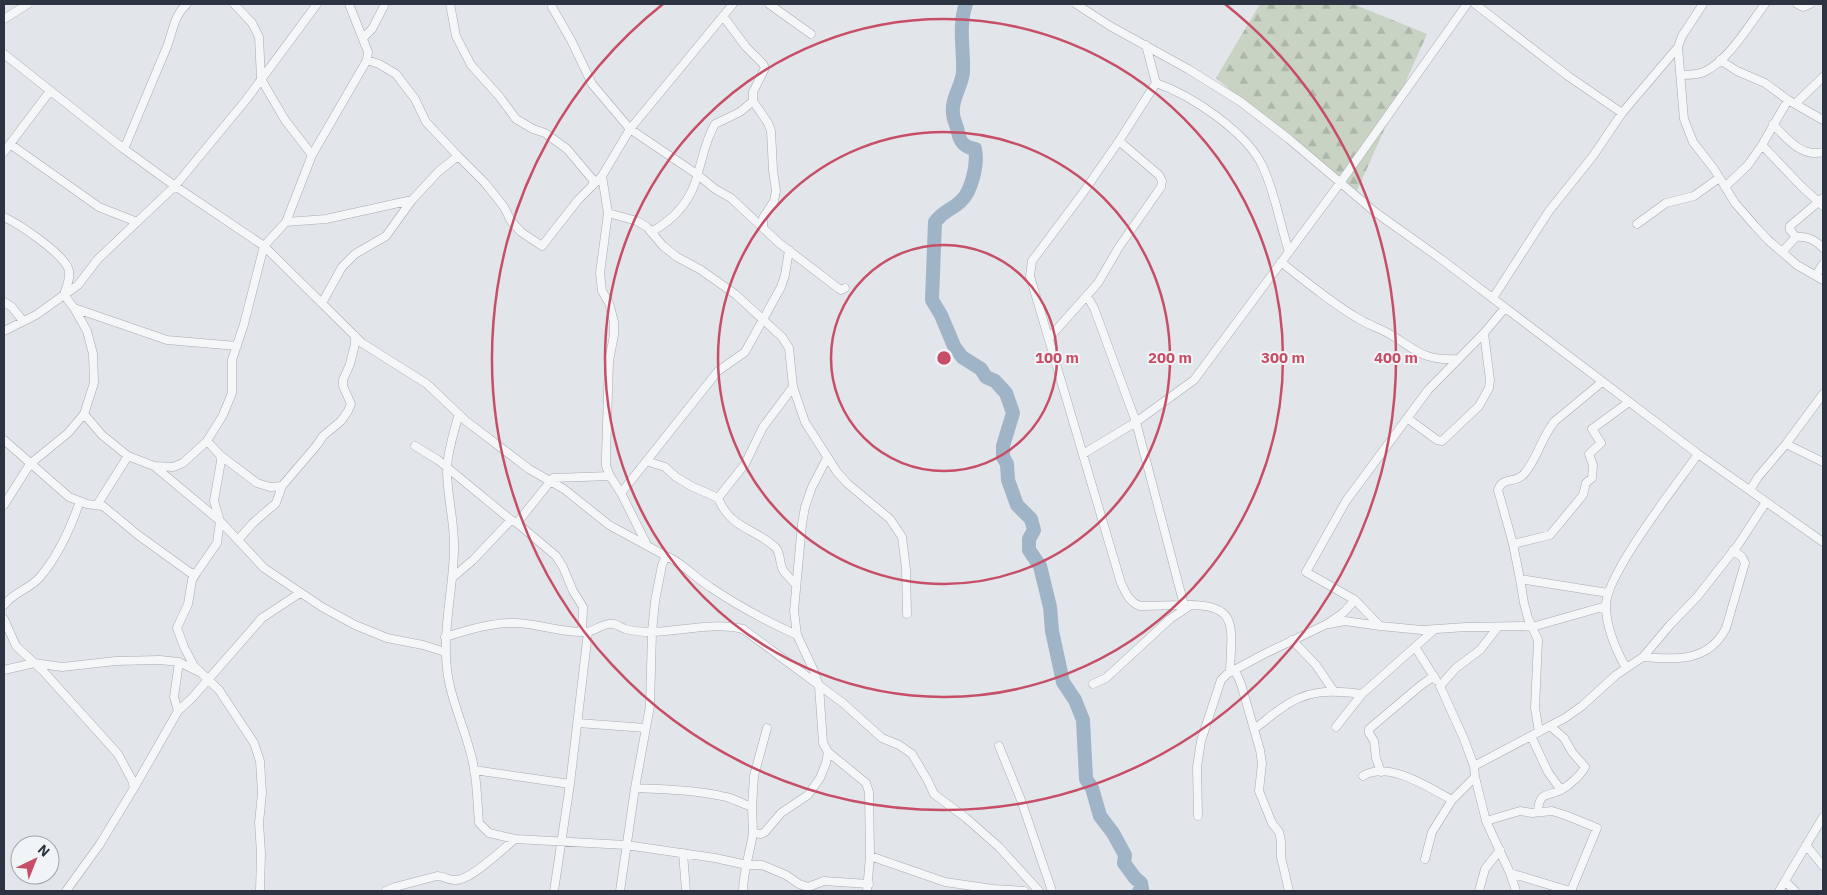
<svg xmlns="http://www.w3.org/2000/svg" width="1827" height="895" font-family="'IBM Plex Sans',sans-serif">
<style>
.forest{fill:url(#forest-firs)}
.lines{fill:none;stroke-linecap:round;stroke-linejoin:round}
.river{stroke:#9fb4c7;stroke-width:14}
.minor-casing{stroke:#a7acb3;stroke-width:9}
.minor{stroke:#f4f6f8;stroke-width:8}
.ring{fill:none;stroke:#c64f67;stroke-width:2.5}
.centre{fill:#c64f67;stroke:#f1f4f7;stroke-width:2.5}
.ring-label{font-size:15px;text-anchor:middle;font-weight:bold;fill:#c64f67;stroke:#f1f4f7;stroke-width:4;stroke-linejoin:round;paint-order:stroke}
</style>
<defs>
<pattern id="forest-firs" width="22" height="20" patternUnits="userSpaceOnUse" patternTransform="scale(1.25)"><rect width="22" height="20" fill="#c8d3c3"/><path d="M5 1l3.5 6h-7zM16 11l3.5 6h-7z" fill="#acb6a9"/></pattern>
</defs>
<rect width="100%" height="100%" fill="#e2e5e9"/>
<path class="forest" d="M1260,4H1353L1427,34L1356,193L1216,78Z"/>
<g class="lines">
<path class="river" d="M966,4C958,26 964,50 963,72C962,86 951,99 953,113C953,119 957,126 958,132C960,142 964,147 975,149C978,163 972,192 960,202C950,211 945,209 935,222L932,300L941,315L954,346L962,357L981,369L986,377L995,381L1006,393L1013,413L1003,446V457L1007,464L1008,480L1017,505L1031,519L1034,530L1029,539V550L1040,566L1050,607L1052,631L1063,682L1075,700L1083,720L1086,779L1092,788L1100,816L1113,833L1125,855L1124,863L1135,878L1141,883L1142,889L1139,891"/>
<defs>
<path id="minor" d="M450,4L456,36L471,65L499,96L516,119L533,129L545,133L567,149L593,180V184
M733,4L630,129L698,175L715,189L731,198L779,243L838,288L841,290L845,288
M769,4L811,34
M1076,4L1110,26L1188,69L1241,102L1289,139L1375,212L1441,259L1698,454L1823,542
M1475,4L1568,76L1622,113
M1703,4L1682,36L1678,47L1683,108L1684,119L1693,142L1714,169L1735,203L1755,226L1768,240L1797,265L1823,280
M1797,4L1803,7L1810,4
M723,16L746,47L763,64L765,68L753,92V101L768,123L771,131L773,170L776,191L774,201L763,218V228
M4,19L28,4
M363,38L372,29L385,4
M4,54L124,149L175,186L264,246L362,343L427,384L466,421L529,469L564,489L609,525L666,556L662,565L655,601L652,632L650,706L635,788L620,891
M367,60L379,64L396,74L415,99L426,122L458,156
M1720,60L1737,71L1765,83L1788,100L1823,120
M1681,75C1689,75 1697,75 1704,72C1729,60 1749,25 1765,4
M1156,83C1191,95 1247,132 1263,167C1275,193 1280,224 1289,252
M1795,104L1823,77
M1773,124C1786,138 1802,158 1823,152
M10,144L99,207L137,222
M1762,145L1801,186L1823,206
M124,149C138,116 152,82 166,49C173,33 173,16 187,4
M4,152L50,91
M312,155L367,60L368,52L349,4
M1725,187L1748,165L1762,145L1788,100
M608,213L637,221L647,227L663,246L677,257L701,270L735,294L782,337L789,348L793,387L805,422L837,472L848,484L890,519L902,537L906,569L907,614
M4,217C19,224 61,252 68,268C72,276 66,287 64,295L74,308L167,340L237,346
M286,222L326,219L412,200L439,171L458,156L485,183L504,207L511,221L521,232L542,246L578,200L602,176
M1637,224L1666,203L1694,196L1719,178
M651,232C675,219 692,199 698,173C703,156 706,139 715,124L740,112L753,101
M1796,237L1790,230V226L1823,198
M1782,252L1796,237C1808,236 1815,240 1823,248
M1281,262C1306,282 1332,303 1359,319C1367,324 1376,327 1384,331C1415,347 1418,361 1458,359
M1816,275L1823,264
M1087,296L1094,308L1136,422L1184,605L1140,606C1129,602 1126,593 1121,583L1030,276L1032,261L1080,197L1119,141L1156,83L1146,45
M1493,298L1549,211L1593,156L1622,113L1678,47
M4,302L12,307L23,321
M322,303L342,267L355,254L386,236L412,200
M1505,308L1484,333L1428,390L1346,501L1306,572L1355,600L1380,626L1422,630L1466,627L1522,626L1532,627L1606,606
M4,331L36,315L78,285L98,259L175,186L246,100L317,4
M1049,338L1098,283L1119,247L1161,187L1162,181L1159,175L1119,141
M84,414L102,435L128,456L154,466L173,467L183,463L207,441L223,415L232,393V360L244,324L264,246L286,222L312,155L285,120L261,79L259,37L252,23L234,4
M459,414C454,431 447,453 447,470C447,497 455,523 454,550C453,594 440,637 449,682C454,706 464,728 470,751C477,774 477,799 479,823L489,833L515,839
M1407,418L1437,440L1442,441L1479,406L1489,388L1490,380L1484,333
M4,440L69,497L87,504L103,506L138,535L192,574L197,572L217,543L220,521L154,466
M207,441L220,455L221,461L214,501L220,521L264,568L322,607L355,625L387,638L423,645L445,652
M1786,444L1823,462
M415,446L438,460L511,520L517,523L556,556L563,567L573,591L583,607L582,632
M1083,454L1136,422L1194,380L1340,183L1467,4
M220,455L257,483L270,487L282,486
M646,461L665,467L676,477L691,486L718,498L745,464L763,427L793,387
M610,476L621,493
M1750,490L1758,477L1786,444L1823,394
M718,498C731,530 756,528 776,548C781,554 779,563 783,570C786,575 792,580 796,585
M4,505L30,464L68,433L84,414L94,383L93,354L87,331L74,308
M97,505L128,456
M517,523L553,478L610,476L606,466V456L609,361L614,335V322L609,303L602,291L600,273L608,213L602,176L630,129L592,84L571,40L552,7
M238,540L253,523L276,503L282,486L317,445L323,436L341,421L348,411L351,404L343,386V380L350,364L355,344V336
M1513,544L1550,535L1583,495L1586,483L1592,478L1593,465L1589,454L1601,443L1592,429L1629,402
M647,545L621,493L718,371L745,352L781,287L785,275L789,250
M666,556C683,563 694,577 710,587C738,606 766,621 797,635
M197,572L192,580L188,604L177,628L184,647L194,666L219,690L254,743L260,761L262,793L259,823L261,853L260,891
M452,578L473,560L511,520
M1520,579L1513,544L1498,490C1503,476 1514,484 1523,475C1537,461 1541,437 1555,421L1602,382
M4,605C14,592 30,589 40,577C58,556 71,527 80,501
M1186,605C1241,603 1231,630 1230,672
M4,619L16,646L44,672L118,754L132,780L134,788L100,844L66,891
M1329,624L1345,621L1380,626
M1498,627L1480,650L1456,668L1440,686L1464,739L1474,766L1475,777L1486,821L1510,873L1516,891
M445,637C468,630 493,622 517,623C540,624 562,633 585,632C595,632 603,622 614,624C618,625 621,627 625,629C633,631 643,632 651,632C682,631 713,622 743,629L843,703L882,738L899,745L912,754L928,781L934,794L966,818L999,847L1039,891
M1292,640L1316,665L1333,690
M1415,647L1436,680
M1643,657C1676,660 1709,662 1726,628L1745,563L1742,557L1733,550
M1626,668C1616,650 1606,628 1606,606C1605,575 1678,483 1698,454
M4,670L34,663L62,667L116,661L160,660L179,662L197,671
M1235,670L1241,684L1260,750L1262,763L1259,791L1272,823L1279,832L1281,841V857L1289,891
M1093,684L1106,678L1170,619L1191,605
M178,711L174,697L179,662
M578,723L646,728
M1336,727L1362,694L1434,630
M1254,729C1263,723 1270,716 1279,710C1306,689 1331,690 1362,694
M1539,732L1535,708L1538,640L1528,618L1524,603L1520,579L1608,593
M1531,736L1548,772L1561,790
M999,746L1021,800L1052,891
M828,752L866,783L869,792L870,856L945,882L993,889L1024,891
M1474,766L1565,718L1582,706L1616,675L1643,657L1670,625L1697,597L1738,545L1766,502
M474,770L570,784
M1381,772L1376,758L1374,741L1369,733V729L1420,686L1434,676
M1363,776C1389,760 1429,788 1452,800
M134,788L178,711L192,698L262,618L300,593
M635,788C663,789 699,790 726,797C735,799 743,804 752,807L753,833
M752,807L754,776L767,728
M1538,812C1539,791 1547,797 1561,790C1570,785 1581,775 1585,767L1572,752L1564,738L1550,726
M1198,816L1197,767L1201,741L1221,680L1227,674L1264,654L1327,624L1343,613L1355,600
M1486,821L1520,811L1532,813L1552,811L1565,815L1597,828L1571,891
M1806,845L1823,866
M683,853L686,891
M1425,859L1432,832L1452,800L1475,777
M1510,873L1570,891
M1785,881L1795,891
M386,891L395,887L437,876C444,876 450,881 456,880C471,880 503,849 515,839L626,845L715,858L747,865H762L786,875L799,884L808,887L824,881L869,884
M554,891L570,784L588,632
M743,891C743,872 750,853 753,833L761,834L765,832L781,813L808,795L820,778L826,763L828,752L823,743L819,686L813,669L797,635L794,611L802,524L805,507L812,487L827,458
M867,891L870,856
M1479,891L1485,869L1500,850
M1779,891L1823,817"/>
</defs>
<use href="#minor" class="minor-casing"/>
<use href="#minor" class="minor"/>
</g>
<g class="ring">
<circle cx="944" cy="358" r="113"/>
<circle cx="944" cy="358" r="226"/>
<circle cx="944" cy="358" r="339"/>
<path d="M1225 4A452 452 0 1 1 663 4"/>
</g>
<circle cx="944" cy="358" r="8" class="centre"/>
<g class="ring-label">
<text x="1057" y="363">100 m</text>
<text x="1170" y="363">200 m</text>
<text x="1283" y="363">300 m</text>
<text x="1396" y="363">400 m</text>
</g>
<rect width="1827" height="895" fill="none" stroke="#2b3440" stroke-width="10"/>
<g transform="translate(35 860) rotate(43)"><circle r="24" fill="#f1f4f7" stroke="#a2a7ae"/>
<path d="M0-4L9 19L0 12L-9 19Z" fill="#c64f67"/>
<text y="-8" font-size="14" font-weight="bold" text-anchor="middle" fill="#2b3440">N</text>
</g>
</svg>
